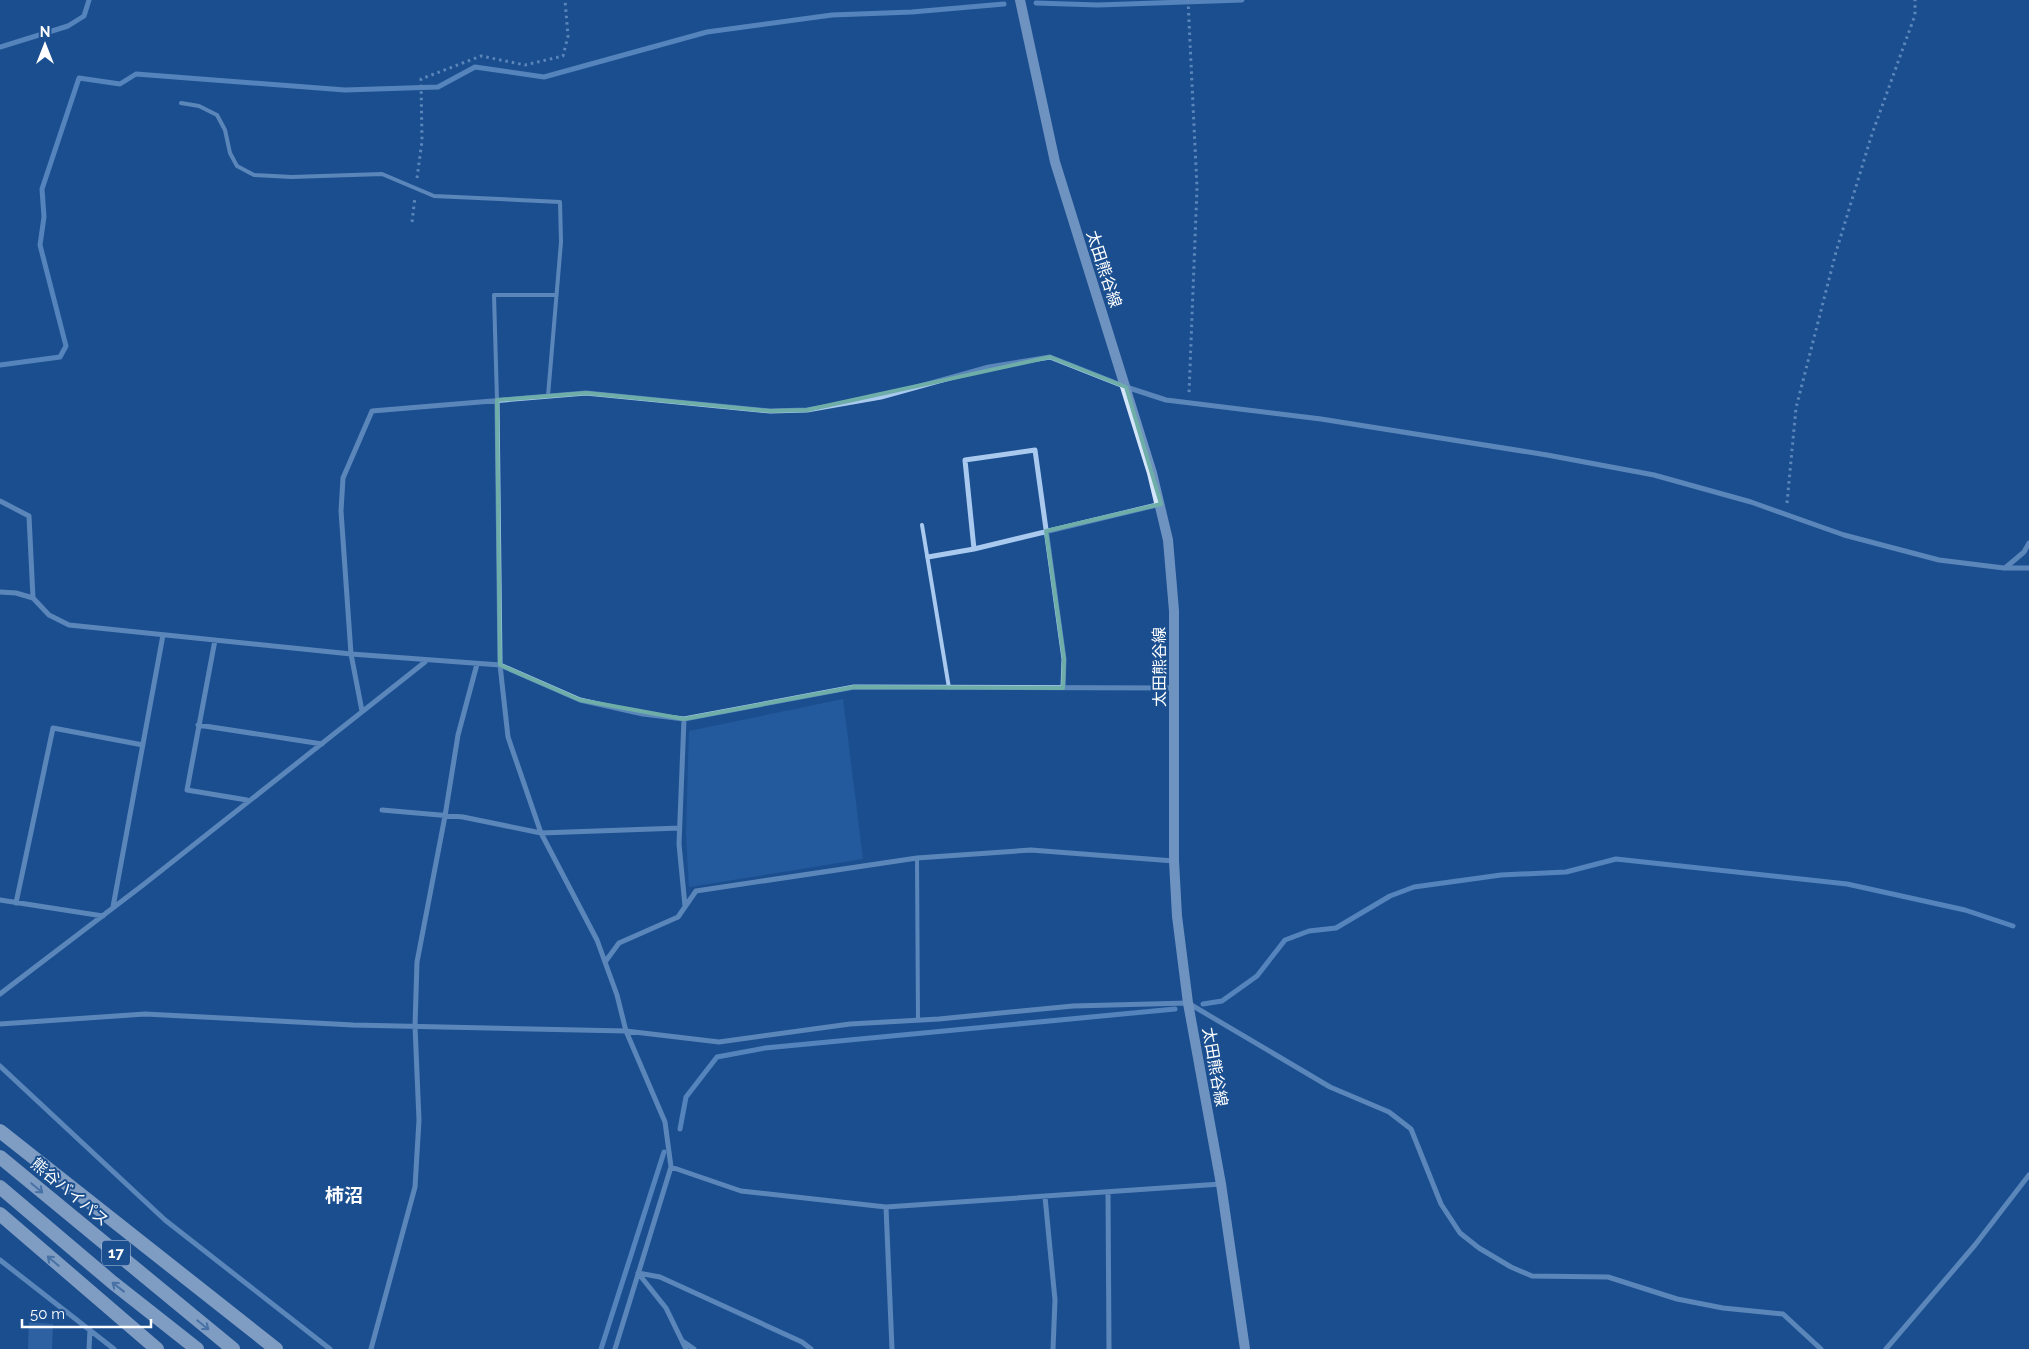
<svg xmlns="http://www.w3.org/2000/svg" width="2029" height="1349" font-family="Raleway,'Noto Sans JP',sans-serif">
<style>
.green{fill:#2e69ad}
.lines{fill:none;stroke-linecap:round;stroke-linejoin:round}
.stream{stroke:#9cc4f0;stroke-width:5}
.building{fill:#4478b7}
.path{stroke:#a9c9ee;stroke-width:3;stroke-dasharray:2.5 4;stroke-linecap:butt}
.service{stroke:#a9c9ee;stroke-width:4}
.minor{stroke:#a9c9ee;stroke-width:5}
.secondary{stroke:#d6e6fa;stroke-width:10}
.trunk{stroke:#f8faff;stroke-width:14}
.oneway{stroke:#7e9cc1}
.marked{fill:none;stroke:#6fada8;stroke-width:4;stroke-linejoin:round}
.labels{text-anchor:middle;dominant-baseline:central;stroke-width:4;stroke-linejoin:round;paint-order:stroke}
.shield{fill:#1b4f8f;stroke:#bbcadd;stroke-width:1}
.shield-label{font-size:15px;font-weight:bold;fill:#fff}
.street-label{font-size:16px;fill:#fff;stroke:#1b4f8f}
.quarter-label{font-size:19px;font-weight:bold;fill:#fff;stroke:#1b4f8f}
</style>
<rect width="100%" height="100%" fill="#1b4f8f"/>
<path class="green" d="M843,699L863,859L689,887L686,834L689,731Z"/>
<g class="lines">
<path class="stream" d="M1036,3L1098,5L1242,0
M0,47L68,26L84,16L89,0
M0,365L60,357L66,346L40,245L44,217L42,189L79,78L120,84L136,74L345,90L438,87L475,67L544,77L707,32L832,15L912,12L1004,4
M1203,1004L1222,1001L1257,976L1285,940L1309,931L1336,928L1390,896L1414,887L1501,875L1566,872L1616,859L1847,884L1965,910L2013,926
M680,1129L686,1097L717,1057L765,1048L1175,1009
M601,1349L664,1152"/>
</g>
<path class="building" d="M29,1322L53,1324L52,1349H28Z"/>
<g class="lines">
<path class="path" d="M1188,0L1197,188L1189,394
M417,178L422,141L421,79L481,56L525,65L563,56L568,36L565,0
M412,222L415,197
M1787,503L1796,408L1836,252L1872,134L1915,15V0"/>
<path class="service" d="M181,103L199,106L217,115L225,130L230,153L237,166L254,175L292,177L382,174L434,196L560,202L561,242L548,396
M497,400L494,295H555
M922,525L949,688
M917,858L918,1020"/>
<path class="minor" d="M497,400L500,665L508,737L541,833L597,940L617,995L626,1031L665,1122L671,1167L615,1349
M0,501L29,516L33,598
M928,557L974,549
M2005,568L2024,552L2029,543
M0,592L16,593L33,598L49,615L69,625L351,654L500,665L580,700L643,714L684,719L854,687L1174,688
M215,640L187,790L247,800
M1063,688L1064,659L1035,450L965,460L974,549L1161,504
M362,711L351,654L341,511L343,478L372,411L586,393L770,411L807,410L881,397L989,367L1050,357L1126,387L1166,400L1321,419L1547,455L1654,475L1751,502L1844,535L1939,560L2004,568H2029
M684,719L679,844L685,906
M198,725L322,744
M382,810L463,817L541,833L680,828
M0,900L103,916
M16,903L53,728L143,745
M113,907L163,635
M605,962L619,943L678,917L696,891L917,858L1031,850L1174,861
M0,994L143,885L425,662
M0,1024L145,1014L353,1025L626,1031L719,1042L850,1024L939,1019L1073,1006L1188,1003L1330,1087L1389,1112L1411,1129L1441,1204L1460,1233L1479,1248L1511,1267L1532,1276L1608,1277L1677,1299L1723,1308L1783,1314L1821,1349
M0,1066L165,1220L330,1349
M671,1167L741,1191L886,1207L1221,1184
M1108,1192L1109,1349
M1045,1197L1055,1300L1053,1349
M886,1207L892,1349
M0,1260L114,1349
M638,1273L660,1277L802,1342L811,1349
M638,1273L666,1308L686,1349
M684,1342L694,1349
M89,1349L90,1330
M371,1349L415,1187L419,1120L415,1026L417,962L445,816L458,735L477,664
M1886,1349L1975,1245L2029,1175"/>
<path class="secondary" d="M1020,0L1055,162L1152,473L1168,540L1174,611V861L1177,916L1188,1003L1221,1184L1245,1349"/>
<path class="trunk" d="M0,1131L276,1349
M0,1157L233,1349
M0,1187L112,1282L197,1349
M0,1214L157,1349"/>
</g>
<defs><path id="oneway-shaft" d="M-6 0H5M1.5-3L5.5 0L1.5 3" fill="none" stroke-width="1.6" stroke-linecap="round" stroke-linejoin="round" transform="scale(1.25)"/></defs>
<g class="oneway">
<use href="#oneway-shaft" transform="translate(37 1188) rotate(40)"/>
<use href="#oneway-shaft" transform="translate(53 1261) rotate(-140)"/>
<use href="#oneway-shaft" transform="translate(118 1287) rotate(-142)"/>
<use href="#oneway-shaft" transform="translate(203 1325) rotate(39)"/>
</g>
<path d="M0 0H2029V1349H0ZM1050,357L1126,387L1161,504L1046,531L1064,659L1063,688L854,687L684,719L580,700L500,665L497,400L586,393L770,411L807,410Z" fill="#1b4f8f" fill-opacity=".55" fill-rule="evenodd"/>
<path class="marked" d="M1050,357L1126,387L1161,504L1046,531L1064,659L1063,688L854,687L684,719L580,700L500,665L497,400L586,393L770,411L807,410Z"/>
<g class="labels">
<rect class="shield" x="102" y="1240.5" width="28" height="25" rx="4"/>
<g class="shield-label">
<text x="116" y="1253">17</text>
</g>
<g class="street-label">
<text transform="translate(1104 269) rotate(72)">太田熊谷線</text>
<text transform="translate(1159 667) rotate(-90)">太田熊谷線</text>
<text transform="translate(1215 1067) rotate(80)">太田熊谷線</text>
<text transform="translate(70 1192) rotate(40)">熊谷バイパス</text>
</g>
<g class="quarter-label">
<text x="344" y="1195">柿沼</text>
</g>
</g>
<g transform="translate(45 45)" stroke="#1b4f8f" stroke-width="4" paint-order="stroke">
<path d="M0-4L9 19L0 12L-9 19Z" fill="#ffffff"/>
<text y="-8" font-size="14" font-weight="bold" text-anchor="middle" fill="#ffffff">N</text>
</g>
<path d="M22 1319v8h129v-8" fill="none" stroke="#ffffff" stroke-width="2.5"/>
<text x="30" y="1319" font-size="15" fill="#ffffff" stroke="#1b4f8f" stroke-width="4" paint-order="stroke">50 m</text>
</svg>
